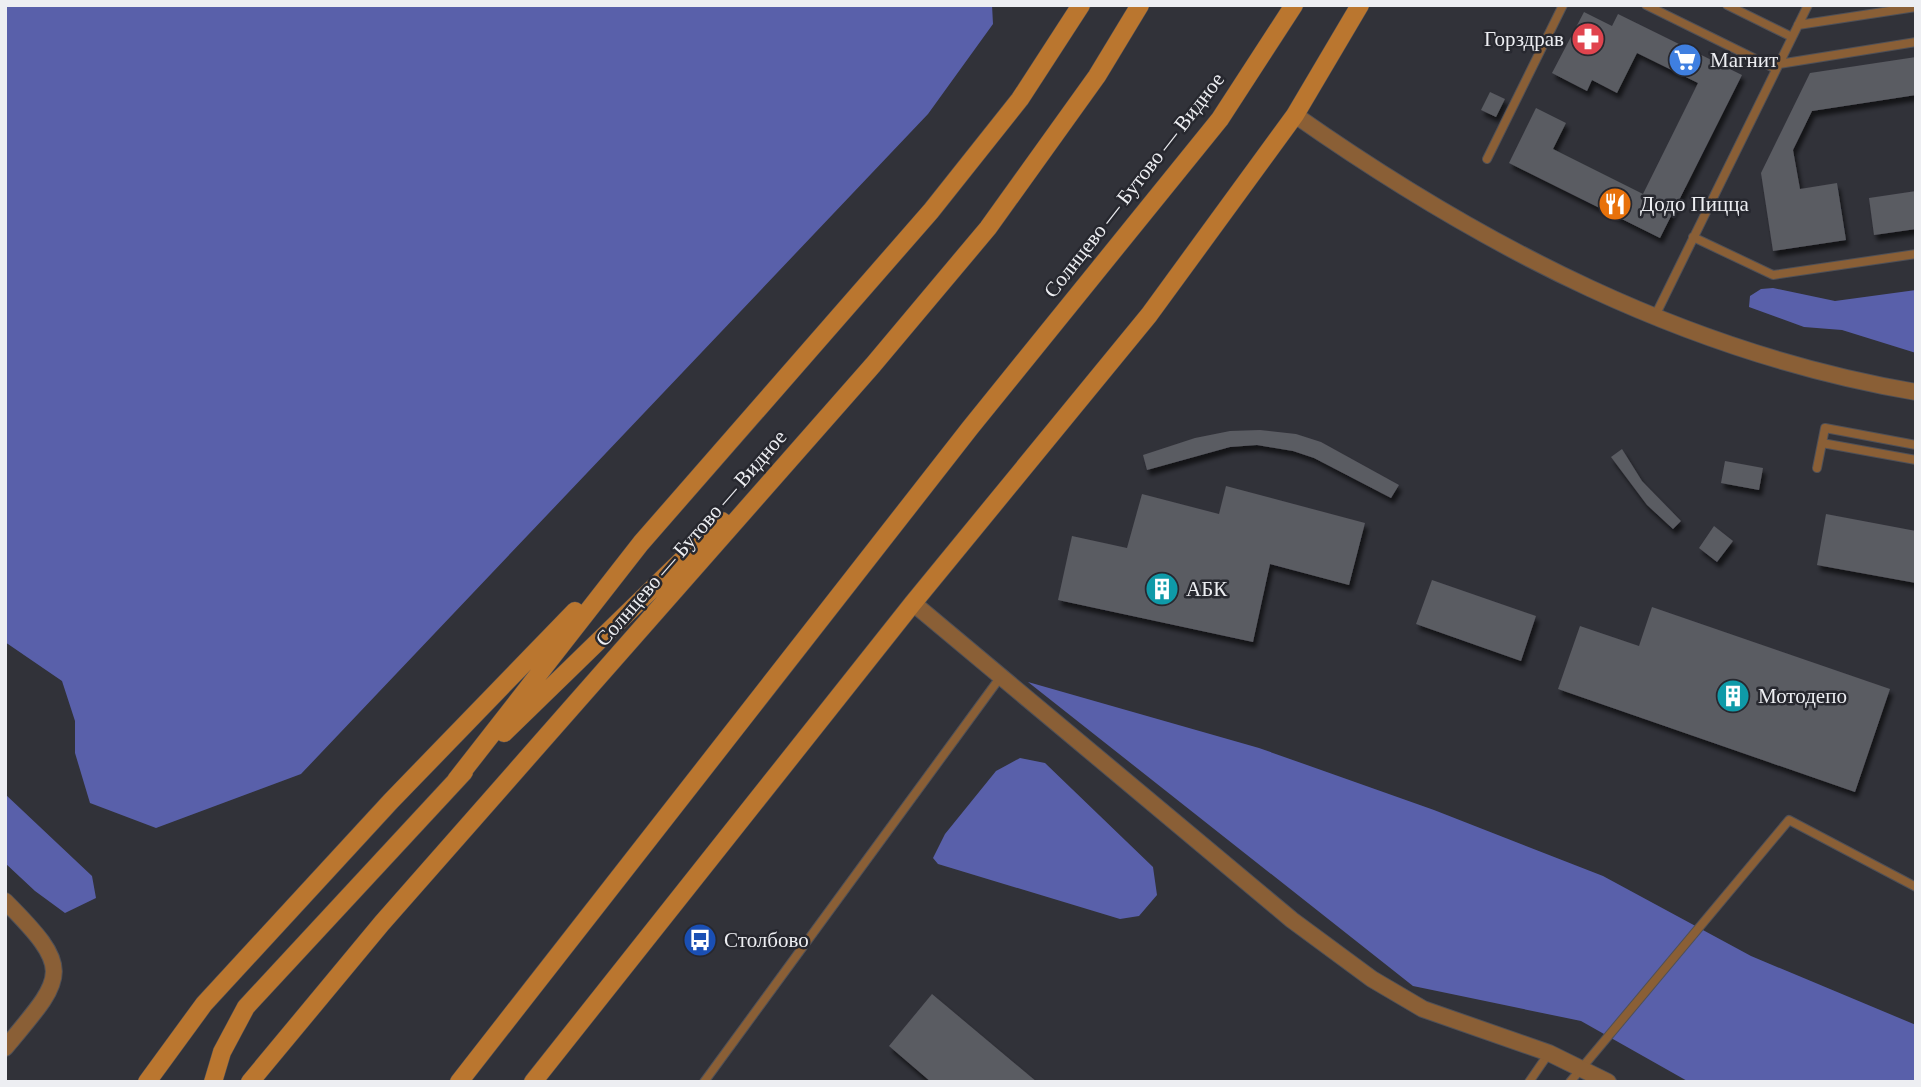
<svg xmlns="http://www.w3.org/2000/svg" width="1921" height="1087" font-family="'Times New Roman',serif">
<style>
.forest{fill:#5960aa}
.building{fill:#5a5b62;filter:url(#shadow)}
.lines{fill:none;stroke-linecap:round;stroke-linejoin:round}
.service-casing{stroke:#4f5057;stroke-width:10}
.minor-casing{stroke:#4f5057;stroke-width:18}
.secondary-casing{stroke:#4f5057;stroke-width:19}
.service{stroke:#8a5f36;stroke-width:8}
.minor{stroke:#8a5f36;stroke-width:16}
.secondary{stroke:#ba762f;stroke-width:18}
.labels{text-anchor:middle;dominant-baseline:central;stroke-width:5;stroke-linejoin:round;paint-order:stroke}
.poi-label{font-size:21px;fill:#edeef2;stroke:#27282f;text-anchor:start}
.street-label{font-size:21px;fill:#edeef2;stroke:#27282f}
</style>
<defs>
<filter id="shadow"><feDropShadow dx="3" dy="5.5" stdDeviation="2" flood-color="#0009"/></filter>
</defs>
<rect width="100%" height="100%" fill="#313239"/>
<path class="forest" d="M5,5H992L993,24L928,114L301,774L156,828L90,803L75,753V721L62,681L5,642Z
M1773,288L1835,301L1916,290V353L1842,330L1804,327L1749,307L1750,296L1761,289Z
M1028,682L1259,748L1434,810L1603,876L1751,956L1916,1025V1082H1689L1581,1021L1413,986Z
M1020,758L1045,763L1153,867L1157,895L1139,916L1120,919L938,864L933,858L945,834L996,771Z
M5,794L92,876L96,898L65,913L35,891L5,863Z"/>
<path class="building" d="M1584,12L1612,26L1618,14L1742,75L1660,238L1509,163L1536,108L1566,123L1553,149L1643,194L1698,83L1637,53L1617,93L1592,80L1587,91L1552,73Z
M1916,57V95L1812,111L1793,150L1800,189L1837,183L1846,240L1773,251L1761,173L1810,73Z
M1490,92L1505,99L1496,117L1481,110Z
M1916,191V229L1874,235L1869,198Z
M1260,430L1296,434L1321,442L1399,485L1391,498L1314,458L1293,451L1257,445L1230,447L1147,470L1143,455L1195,438L1230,431Z
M1622,449L1642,481L1681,521L1673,529L1647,505L1611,457Z
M1725,461L1763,468L1759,490L1721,483Z
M1226,486L1365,523L1349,585L1270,564L1253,642L1058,600L1072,536L1127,548L1142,494L1219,514Z
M1826,514L1916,531V583L1817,565Z
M1714,526L1733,541L1717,562L1699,548Z
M1432,580L1536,616L1521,661L1416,624Z
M1652,607L1890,689L1855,792L1558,689L1580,626L1639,646Z
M932,994L1037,1082H931L889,1046Z"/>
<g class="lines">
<defs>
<path id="service" d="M1646,5L1776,69
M1727,5L1792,37
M1798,25L1916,7
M1779,64L1916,42
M1487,159L1563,5
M1693,237L1773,275L1916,254
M1655,316L1808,5
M1822,443L1916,460
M1817,468L1825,428L1916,445
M704,1082L999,679
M1529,1082L1549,1053
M1570,1082L1789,820L1916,887"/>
<path id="minor" d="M1295,115C1483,247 1687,353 1916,392
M913,603L1292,920L1372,979L1423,1009L1549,1053L1608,1082
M5,901C75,971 65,976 5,1048"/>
<path id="secondary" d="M504,733L722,521
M456,780L641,543L931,211L1020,99L1081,5
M147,1082L204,1004L391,801L575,611
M213,1082L222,1052L246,1007L464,772
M250,1082L382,923L873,365L988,228L1097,76L1140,5
M459,1082L970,428L1220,119L1294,5
M533,1082L913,603L1149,315L1295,115L1360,5"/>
</defs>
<use href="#service" class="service-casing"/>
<use href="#minor" class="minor-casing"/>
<use href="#secondary" class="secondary-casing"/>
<use href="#service" class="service"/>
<use href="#minor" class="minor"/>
<use href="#secondary" class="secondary"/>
</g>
<defs>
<symbol id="pharmacy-disc" viewBox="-11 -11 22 22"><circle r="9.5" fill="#e0444e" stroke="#27282f"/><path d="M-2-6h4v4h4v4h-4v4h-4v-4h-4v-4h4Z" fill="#fff"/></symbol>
<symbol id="supermarket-disc" viewBox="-11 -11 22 22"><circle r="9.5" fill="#3f7fe0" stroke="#27282f"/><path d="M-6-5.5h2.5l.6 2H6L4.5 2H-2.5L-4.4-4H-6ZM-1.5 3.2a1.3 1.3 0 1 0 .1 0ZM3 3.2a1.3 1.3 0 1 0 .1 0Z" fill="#fff"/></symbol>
<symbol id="restaurant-disc" viewBox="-11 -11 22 22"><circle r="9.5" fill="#e8710a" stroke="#27282f"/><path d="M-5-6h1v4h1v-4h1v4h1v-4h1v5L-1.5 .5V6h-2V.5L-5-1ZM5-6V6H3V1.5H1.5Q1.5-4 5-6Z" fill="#fff"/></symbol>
<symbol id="building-disc" viewBox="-11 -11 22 22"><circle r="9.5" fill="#0f9aa8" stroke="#27282f"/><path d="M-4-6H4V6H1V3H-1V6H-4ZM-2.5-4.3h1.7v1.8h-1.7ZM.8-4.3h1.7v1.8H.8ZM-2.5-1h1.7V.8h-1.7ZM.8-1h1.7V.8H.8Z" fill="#fff"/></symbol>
<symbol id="bus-disc" viewBox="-11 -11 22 22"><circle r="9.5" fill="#1a4fb4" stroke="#27282f"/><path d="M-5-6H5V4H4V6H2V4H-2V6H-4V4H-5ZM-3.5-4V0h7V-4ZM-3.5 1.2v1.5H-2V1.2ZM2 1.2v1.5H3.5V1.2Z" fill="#fff"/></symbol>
</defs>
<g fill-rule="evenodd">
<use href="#pharmacy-disc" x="1569" y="20" width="38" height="38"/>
<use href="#supermarket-disc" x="1666" y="41" width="38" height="38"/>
<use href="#restaurant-disc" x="1596" y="185" width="38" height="38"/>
<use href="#building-disc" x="1143" y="570" width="38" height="38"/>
<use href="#building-disc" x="1714" y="677" width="38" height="38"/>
<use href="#bus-disc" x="681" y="921" width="38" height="38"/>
</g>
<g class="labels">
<g class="poi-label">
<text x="1564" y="39" text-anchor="end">Горздрав</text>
<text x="1710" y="60">Магнит</text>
<text x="1640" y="204">Додо Пицца</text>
<text x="1186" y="589">АБК</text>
<text x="1758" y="696">Мотодепо</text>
<text x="724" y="940">Столбово</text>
</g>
<g class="street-label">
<text transform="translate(1134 185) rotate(-52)">Солнцево — Бутово — Видное</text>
<text transform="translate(691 538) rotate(-49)">Солнцево — Бутово — Видное</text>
</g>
</g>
<rect width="1921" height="1087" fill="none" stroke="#edeef2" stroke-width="14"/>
</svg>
